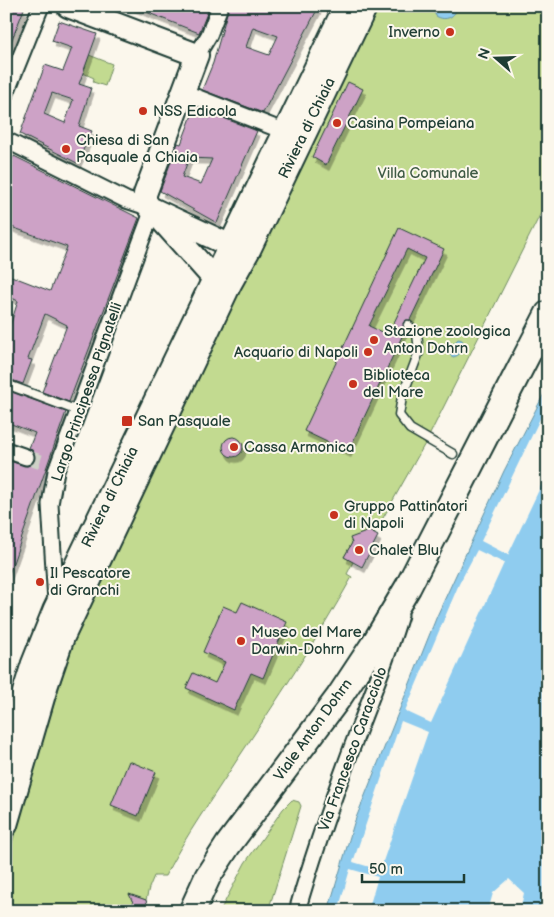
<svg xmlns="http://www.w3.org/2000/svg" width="554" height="917" font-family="'Balsamiq Sans',sans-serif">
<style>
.green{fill:#c2da90;stroke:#708c62}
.water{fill:#8fccef;stroke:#6293a4}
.pier{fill:#fbf7ec}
.building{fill:#cda2c6;stroke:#1f3d34;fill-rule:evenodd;filter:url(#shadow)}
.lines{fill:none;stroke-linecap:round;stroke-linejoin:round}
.street-tunnel{stroke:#cfd2c7;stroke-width:15;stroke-dasharray:15 8;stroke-linecap:butt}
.lane-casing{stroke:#1f3d34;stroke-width:11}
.street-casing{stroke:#1f3d34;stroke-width:19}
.secondary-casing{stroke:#1f3d34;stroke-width:26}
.primary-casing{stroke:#1f3d34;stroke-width:29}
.lane{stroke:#fbf7ec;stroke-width:8}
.street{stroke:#fbf7ec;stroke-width:15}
.secondary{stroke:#fbf7ec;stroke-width:22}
.primary{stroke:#fbf7ec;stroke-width:25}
.poi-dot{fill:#c8321e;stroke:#fbf7ec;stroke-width:2}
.labels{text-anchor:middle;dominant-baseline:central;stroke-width:4;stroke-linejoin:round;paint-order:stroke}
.poi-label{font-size:15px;fill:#1f3d34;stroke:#fbf7ec;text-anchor:start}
.street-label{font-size:15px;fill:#1f3d34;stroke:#fbf7ec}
.park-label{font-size:15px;fill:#405c46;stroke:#fbf7ec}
</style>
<defs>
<filter id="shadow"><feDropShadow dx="3" dy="5.5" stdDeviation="0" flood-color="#0004"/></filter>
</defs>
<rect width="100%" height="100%" fill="#fbf7ec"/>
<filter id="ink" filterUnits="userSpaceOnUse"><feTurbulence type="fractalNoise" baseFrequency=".02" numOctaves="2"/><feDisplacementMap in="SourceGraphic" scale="10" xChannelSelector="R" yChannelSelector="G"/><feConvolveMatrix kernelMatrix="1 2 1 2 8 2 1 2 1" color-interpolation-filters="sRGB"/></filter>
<g filter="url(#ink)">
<path class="green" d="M377,6H548V199L427,440L374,534L352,543L344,557L353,562L347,574L352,577C317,640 277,700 237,760C212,799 186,835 165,876H154L149,888L146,900L137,897L132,900L134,903L129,911H6V863L70,651L210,353Z
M89,55L112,64L105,86L93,82L94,78L83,73Z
M292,800L299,802L301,806L268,911H220L245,863L283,809Z"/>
<path class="water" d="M431,6H458C455,17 446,22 436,16Z
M458,339L462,340L464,344C463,350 460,356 453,357L450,355V348Z
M548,386V911H328L354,823L437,616L504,471Z"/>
<path class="pier" d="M548,402V471L508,555L481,541Z
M477,550L504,563L431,723L405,711L459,584Z
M401,721L428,732L380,870L353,862Z
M350,869L378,877L368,911H338Z
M509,879L524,893L520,911H488L493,893Z"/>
<path class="building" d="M6,6H18L24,9L7,52Z
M131,6H210L199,33Z
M229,6H276L286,10L288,6H319L263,113L202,90L213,63ZM253,27L278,36L269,55L246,47Z
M59,21L97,34L79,84L91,88L79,126L92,131L77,163L20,134L45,65L63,71L72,48L52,41ZM52,93L73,100L65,123L44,114Z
M348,82L363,89L326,165L312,157Z
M195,107L257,131L217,223L160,191L178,143L181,144ZM189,158L212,159L201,184L182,177Z
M14,156L139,218L69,402L42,392L67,325L45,314L28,359L32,360L23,384L6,378V324L10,326L18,301L6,295V274L50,291L67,247L6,225V169Z
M399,228L444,249L410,320H406L403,323L405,330L348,452L304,431ZM407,249L425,258L388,335L369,326Z
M6,390L66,412L8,577H6V460L27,466L32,464L35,456L33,451L29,448L35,433L6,422Z
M223 447a10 10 0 1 1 20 0a10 10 0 1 1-20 0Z
M369,531L378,536L362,567L344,557L352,543L350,538Z
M242,602L287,622L263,678L251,673L234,710L186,688L193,673L215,683L225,662L203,652L223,606L237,612Z
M129,761L156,772L138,816L111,805Z
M129,894L146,900L149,911H137Z"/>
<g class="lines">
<path class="street-tunnel" d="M26,457L47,464"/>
<defs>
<path id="lane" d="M408,325L417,333L419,352L402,397L399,415L410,429L453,454
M6,384L78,411"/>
<path id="street" d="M197,55L209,35L220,6
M183,92L286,132
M6,93L41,6
M6,140L126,200L150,208
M6,450L26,457
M56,602L50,504L56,471L153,209
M297,911C315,848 337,787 360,726C374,689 389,653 400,615"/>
<path id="secondary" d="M68,6L197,55L145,194V201L150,208L231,246L240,250H248
M158,216L215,280
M6,825L47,684L63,637L230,284L249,250L366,6"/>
<path id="primary" d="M6,755L34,665L56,610L347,6
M192,911L208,876L228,845L339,697L376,641L408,587L548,314"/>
</defs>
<use href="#lane" class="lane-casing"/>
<use href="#street" class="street-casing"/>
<use href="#secondary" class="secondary-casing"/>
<use href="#primary" class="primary-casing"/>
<use href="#lane" class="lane"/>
<use href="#street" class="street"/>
<use href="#secondary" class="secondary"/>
<use href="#primary" class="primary"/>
</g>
</g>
<g class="poi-dot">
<circle cx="450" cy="32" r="5"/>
<circle cx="143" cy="111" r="5"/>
<circle cx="337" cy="123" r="5"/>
<circle cx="66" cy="149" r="5"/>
<circle cx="374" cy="340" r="5"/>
<circle cx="368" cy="352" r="5"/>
<circle cx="353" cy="384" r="5"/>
<rect x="121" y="415" width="12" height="12" rx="2.5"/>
<circle cx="234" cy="447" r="5"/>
<circle cx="334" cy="515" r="5"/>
<circle cx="359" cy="550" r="5"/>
<circle cx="40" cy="582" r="5"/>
<circle cx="241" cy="641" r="5"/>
</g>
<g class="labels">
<g class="poi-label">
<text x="440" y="32" text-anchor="end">Inverno</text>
<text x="153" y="111">NSS Edicola</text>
<text x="347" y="123">Casina Pompeiana</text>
<text x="76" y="140">Chiesa di San<tspan x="76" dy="17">Pasquale a Chiaia</tspan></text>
<text x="384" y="331">Stazione zoologica<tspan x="384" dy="17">Anton Dohrn</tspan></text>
<text x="358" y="352" text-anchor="end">Acquario di Napoli</text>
<text x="363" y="375">Biblioteca<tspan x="363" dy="17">del Mare</tspan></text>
<text x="138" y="421">San Pasquale</text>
<text x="244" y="447">Cassa Armonica</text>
<text x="344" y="506">Gruppo Pattinatori<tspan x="344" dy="17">di Napoli</tspan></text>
<text x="369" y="550">Chalet Blu</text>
<text x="50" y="573">Il Pescatore<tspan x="50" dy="17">di Granchi</tspan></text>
<text x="251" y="632">Museo del Mare<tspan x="251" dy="17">Darwin-Dohrn</tspan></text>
</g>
<g class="street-label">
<text transform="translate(307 128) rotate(-64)">Riviera di Chiaia</text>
<text transform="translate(87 392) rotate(-71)">Largo Principessa Pignatelli</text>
<text transform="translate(110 497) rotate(-64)">Riviera di Chiaia</text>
<text transform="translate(313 730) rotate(-54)">Viale Anton Dohrn</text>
<text transform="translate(353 749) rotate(-70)">Via Francesco Caracciolo</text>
</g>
<g class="park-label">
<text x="428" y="173">Villa Comunale</text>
</g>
</g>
<rect width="554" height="917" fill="none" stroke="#fbf7ec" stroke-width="25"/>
<rect x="12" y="12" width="529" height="892" fill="none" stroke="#1f3d34" stroke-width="2" filter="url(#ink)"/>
<g transform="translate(496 58) rotate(290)" stroke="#fbf7ec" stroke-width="4" paint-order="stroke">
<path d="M0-4L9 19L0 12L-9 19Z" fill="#1f3d34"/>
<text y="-8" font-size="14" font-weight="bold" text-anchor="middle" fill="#1f3d34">N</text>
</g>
<path d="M362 874v8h102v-8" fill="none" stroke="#1f3d34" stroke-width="2.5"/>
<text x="369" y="874" font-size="15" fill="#1f3d34" stroke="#fbf7ec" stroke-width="4" paint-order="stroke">50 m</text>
</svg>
